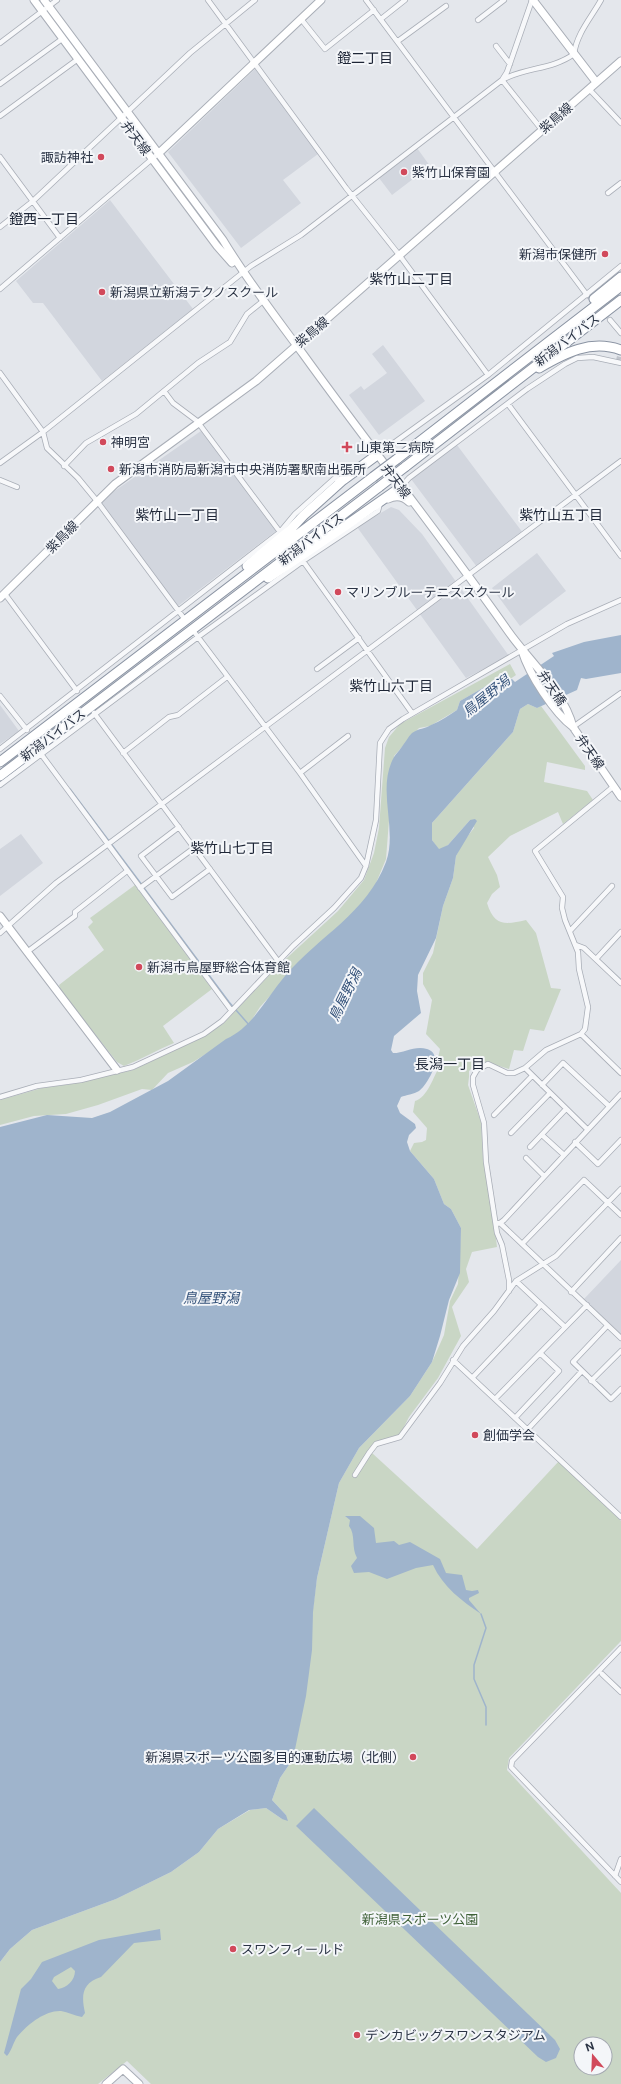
<svg xmlns="http://www.w3.org/2000/svg" width="621" height="2084" font-family="'Public Sans','Noto Sans JP',sans-serif">
<style>
.built{fill:#d2d6de}
.green{fill:#c9d6c5;fill-rule:evenodd}
.water{fill:#9fb4cc;fill-rule:evenodd}
.lines{fill:none;stroke-linecap:round;stroke-linejoin:round}
.stream{stroke:#9fb4cc;stroke-width:1.5}
.street-tunnel{stroke:#bfc3cb;stroke-width:4.5;stroke-dasharray:4.5 2;stroke-linecap:butt}
.street-casing{stroke:#a9aeb7;stroke-width:6}
.secondary-casing{stroke:#a9aeb7;stroke-width:9}
.highway-casing{stroke:#8b94a3;stroke-width:11}
.street{stroke:#f7f8fa;stroke-width:4.5}
.secondary{stroke:#fff;stroke-width:7}
.highway{stroke:#fff;stroke-width:9}
.highway-bridge-casing{stroke:#8b94a3;stroke-width:11;stroke-linecap:butt}
.highway-bridge{stroke:#fff;stroke-width:9}
.poi-dot{fill:#d1495b;stroke:#f4f6f9;stroke-width:1.5}
.labels{text-anchor:middle;dominant-baseline:central;stroke-width:4;stroke-linejoin:round;paint-order:stroke}
.street-label{font-size:13px;fill:#2b3445;stroke:#f4f6f9}
.poi-label{font-size:13px;fill:#2b3445;stroke:#f4f6f9;text-anchor:start}
.park-label{font-size:13px;fill:#3f6138;stroke:#f4f6f9}
.neighbourhood-label{font-size:14px;fill:#1d2536;stroke:#f4f6f9}
.water-label{font-size:14px;font-style:italic;fill:#34527a;stroke:#f4f6f9}
</style>
<rect width="100%" height="100%" fill="#e4e7ec"/>
<path class="built" d="M255,69L318,154L283,180L301,203L241,248L168,152Z
M417,148L430,166L392,195L379,178Z
M110,200L193,309L102,381L43,303H33L16,281Z
M383,345L425,401L379,435L349,395L361,386L364,390L387,373L372,354Z
M201,431L276,531L178,606L101,504L113,492Z
M457,445L523,533L477,567L411,479Z
M391,507L399,510L422,534L509,656L466,678L357,527Z
M537,553L566,591L520,626L492,588Z
M0,705L19,731L0,744Z
M21,834L43,863L0,896V849Z
M621,1260V1334L584,1299Z"/>
<path class="green" d="M510,664L516,675L500,686L488,685L460,701L457,710L430,726L419,728L394,756L386,859L374,888L364,901L347,919L311,951L260,1007L249,1024L236,1035L193,1062L168,1073L152,1090L142,1089L98,1105L66,1114L34,1116L0,1125V1100L42,1088L71,1084L133,1070L197,1040L223,1024L277,967L338,911L364,880L374,853L379,828L385,748L389,737L400,724Z
M528,704L537,708L541,706L585,766V770L547,762L544,782L587,791L593,800L563,824L558,812L510,836L488,857L497,875L500,887L492,894L487,903C494,926 505,925 526,920L536,933L551,988L561,989L544,1031L530,1029L523,1051L514,1050L509,1069L486,1062L475,1065L469,1071V1077L468,1085L481,1122L483,1159L491,1197L497,1247L472,1252L466,1269L469,1282L452,1307L461,1336L438,1378L409,1417L401,1433L395,1437L376,1441L379,1445L372,1453L477,1549L559,1461L621,1521V1641L509,1758L507,1770L621,1893V2084H151L127,2061L98,2084H0V1962L10,1949L32,1930L116,1899L171,1872L199,1852L218,1829L250,1810L266,1808L282,1819L286,1815L272,1800L280,1778L293,1759L317,1578L339,1483L359,1448L410,1396L432,1362L444,1335L450,1301L458,1284L461,1228L451,1209L444,1204L434,1179L410,1151L414,1143L422,1142L426,1140L427,1128L413,1112L415,1101C427,1098 434,1076 440,1065L438,1058L440,1049L426,1034L432,1000L423,984V973L433,953L443,906L453,878L456,856L463,842L474,828L470,820L448,845L439,850L432,840V823L513,732L520,709ZM581,2044H605V2068H581Z
M135,885L212,989L163,1026L174,1043C157,1050 142,1059 124,1066L117,1062L61,991L59,985L104,950L88,927L93,922L90,918Z"/>
<path class="water" d="M621,635V673L586,679L581,678L577,690L537,708L528,704L520,709L513,732L432,823V840L439,849L448,845L470,820L475,819L477,821L456,856L453,878L443,906L436,938L418,975L417,991L421,1013L394,1036L391,1050L393,1053C405,1053 415,1045 427,1049C445,1054 428,1084 419,1091C414,1094 406,1095 401,1097L397,1106L400,1113L415,1124L416,1128L409,1135L407,1142L410,1151L434,1179L444,1204L451,1209L461,1228L460,1273L449,1300L440,1336L432,1362L410,1396L359,1448L339,1483L317,1578L313,1612L312,1650L306,1696L293,1759L280,1778L272,1800L286,1815L288,1821L282,1819L266,1808L249,1810L218,1829L199,1852L171,1872L116,1899L32,1930L10,1949L0,1962V1127L47,1115L92,1118L110,1112L168,1081L226,1039C253,1027 266,998 285,976C320,935 366,914 386,862C398,829 376,789 394,757C396,754 399,751 401,748C405,743 408,737 412,733C419,728 425,729 431,725C441,721 449,715 457,710L460,701L488,685L500,686L512,679L515,682L554,656L552,653L584,642Z
M345,1516H360L374,1528L376,1543L394,1541L399,1545L410,1542L440,1559L446,1573L462,1575L466,1590L472,1591L478,1590L479,1593L469,1598V1600L481,1614C462,1601 443,1587 433,1565L416,1568L387,1579L369,1572L354,1573L351,1566L357,1558C351,1547 356,1535 349,1526L350,1520Z
M314,1808L555,2040L560,2049L556,2058L546,2062L538,2057L296,1826Z
M160,1929L161,1940L134,1943L101,1977C82,1983 81,1995 85,2013L82,2017C75,2016 68,2012 61,2011C45,2010 27,2025 17,2037C13,2043 12,2050 7,2056L4,2053L21,1989L31,1979L42,1962L99,1940ZM71,1967L75,1971C75,1980 67,1988 58,1989L52,1981L54,1977Z"/>
<g class="lines">
<path class="stream" d="M70,789L142,885
M144,888L229,1002L250,1026
M481,1614L486,1628L474,1665V1679L486,1707V1725"/>
<path class="street-tunnel" d="M587,295L610,320
M618,361L621,350"/>
<defs>
<path id="street" d="M208,0L346,188L400,256L488,375
M366,0L587,295
M301,19L325,49L374,10
M381,19L405,0
M478,20L504,0
M398,41L446,6
M0,43L57,0
M496,46L510,64
M0,84L62,39
M589,89L621,123
M0,116L78,59
M542,130L502,80C525,67 552,70 574,54C577,33 591,18 601,0
M0,157L60,238
M608,193L621,183
M0,227L33,201L190,53L255,0
M0,289L159,153
M610,320L621,333
M0,373L43,432L47,448L78,478L97,501L183,617
M164,391L173,403L197,421L280,532
M508,404L621,556
M377,455L488,375L621,266
M0,463L43,432L251,266L301,235L502,80L507,72L532,0
M64,466L86,443L136,414L198,363L230,342L247,314L263,301
M0,480L17,487
M401,487L409,478L527,389L565,364L577,358L593,357L621,363
M303,561L412,713
M5,594L77,691
M195,633L300,773L366,866
M317,669L359,638
M0,696L27,730
M94,713L278,961
M573,727L621,693
M0,749L280,532L295,514L335,478L343,480
M123,753L169,717L178,715L227,677
M41,754L231,1010
M300,773L348,736
M0,785L198,637L303,561L378,511L380,503
M179,827L141,856L172,897L210,869
M140,888L194,848
M570,931L612,886
M0,933L56,883L621,461
M576,945L584,948L621,983
M27,952L75,916V912L127,871
M596,959L621,932
M581,1034L621,1073
M525,1068L587,1129
M542,1085L563,1063L609,1106
M0,1097L37,1086L81,1080L133,1067L204,1034L222,1021L293,946L334,908L361,878L366,866L376,820L380,743L389,729L403,719L567,624L621,600
M494,1115L532,1076
M511,1133L550,1093
M542,1135L564,1155
M575,1142L598,1164L621,1140
M530,1147L566,1109
M526,1158L544,1176
M500,1223L621,1338
M496,1224L500,1223L504,1220L621,1094
M522,1244L584,1180L621,1215
M516,1281L565,1327
M509,1291V1280L502,1245L497,1233L486,1162L484,1123L473,1085V1077L477,1070L488,1064L507,1073H514L525,1068L546,1050L581,1034L585,1029L588,1007L579,969L578,952L565,920L562,908L563,897L535,851L614,786
M571,1292L621,1238
M607,1326L573,1362L611,1399L621,1389
M453,1360L621,1517
M473,1377L541,1305
M591,1381L621,1351
M495,1399L587,1305
M515,1418L559,1371L540,1353
M528,1429L581,1372
M355,1475L369,1453L376,1444L400,1437L440,1383L463,1346L494,1311L516,1281L556,1256L621,1189
M621,1648L512,1761L511,1767L621,1882
M602,1674L621,1692
M615,1876L621,1859"/>
<path id="secondary" d="M34,0L217,246L232,263
M44,0L223,240C247,280 275,316 303,354C370,447 442,537 508,631C529,661 564,691 573,727
M533,0L596,82
M159,153L321,0
M388,499C396,495 403,496 409,502
M0,598L115,484L256,381L621,61
M522,651C529,674 554,713 573,727L621,797
M0,916L117,1070
M106,2084L123,2069L139,2084"/>
<path id="highway" d="M594,299L621,277
M539,368C565,353 591,339 621,350
M397,459L621,286
M405,467L621,300
M247,566L289,531L304,515L343,480L377,455
M268,578L348,524L401,487
M0,762L373,477
M0,776L379,487"/>
</defs>
<use href="#street" class="street-casing"/>
<use href="#secondary" class="secondary-casing"/>
<use href="#highway" class="highway-casing"/>
<use href="#street" class="street"/>
<use href="#secondary" class="secondary"/>
<use href="#highway" class="highway"/>
<defs>
<path id="highway-bridge" d="M373,477L397,459
M379,487L405,467"/>
</defs>
<use href="#highway-bridge" class="highway-bridge-casing"/>
<use href="#highway-bridge" class="highway-bridge"/>
</g>
<g class="poi-dot">
<circle cx="101" cy="157" r="4"/>
<circle cx="404" cy="172" r="4"/>
<circle cx="605" cy="254" r="4"/>
<circle cx="102" cy="292" r="4"/>
<circle cx="103" cy="442" r="4"/>
<path d="M345 441h4v4h4v4h-4v4h-4v-4h-4v-4h4z"/>
<circle cx="111" cy="469" r="4"/>
<circle cx="338" cy="592" r="4"/>
<circle cx="139" cy="967" r="4"/>
<circle cx="475" cy="1435" r="4"/>
<circle cx="413" cy="1757" r="4"/>
<circle cx="233" cy="1949" r="4"/>
<circle cx="357" cy="2035" r="4"/>
</g>
<g class="labels">
<g class="street-label">
<text transform="translate(556 118) rotate(-41)">紫鳥線</text>
<text transform="translate(136 138) rotate(53)">弁天線</text>
<text transform="translate(312 332) rotate(-40)">紫鳥線</text>
<text transform="translate(567 340) rotate(-37)">新潟バイパス</text>
<text transform="translate(396 481) rotate(53)">弁天線</text>
<text transform="translate(62 537) rotate(-45)">紫鳥線</text>
<text transform="translate(311 539) rotate(-37)">新潟バイパス</text>
<text transform="translate(552 688) rotate(56)">弁天橋</text>
<text transform="translate(53 735) rotate(-37)">新潟バイパス</text>
<text transform="translate(590 752) rotate(55)">弁天線</text>
</g>
<g class="poi-label">
<text x="93" y="157" text-anchor="end">諏訪神社</text>
<text x="412" y="172">紫竹山保育園</text>
<text x="597" y="254" text-anchor="end">新潟市保健所</text>
<text x="110" y="292">新潟県立新潟テクノスクール</text>
<text x="111" y="442">神明宮</text>
<text x="356" y="447">山東第二病院</text>
<text x="119" y="469">新潟市消防局新潟市中央消防署駅南出張所</text>
<text x="346" y="592">マリンブルーテニススクール</text>
<text x="147" y="967">新潟市鳥屋野総合体育館</text>
<text x="483" y="1435">創価学会</text>
<text x="405" y="1757" text-anchor="end">新潟県スポーツ公園多目的運動広場（北側）</text>
<text x="241" y="1949">スワンフィールド</text>
<text x="365" y="2035">デンカビッグスワンスタジアム</text>
</g>
<g class="park-label">
<text x="420" y="1919">新潟県スポーツ公園</text>
</g>
<g class="neighbourhood-label">
<text x="365" y="58">鐙二丁目</text>
<text x="44" y="219">鐙西一丁目</text>
<text x="411" y="279">紫竹山二丁目</text>
<text x="177" y="515">紫竹山一丁目</text>
<text x="561" y="515">紫竹山五丁目</text>
<text x="391" y="686">紫竹山六丁目</text>
<text x="232" y="848">紫竹山七丁目</text>
<text x="450" y="1064">長潟一丁目</text>
</g>
<g class="water-label">
<text transform="translate(486 696) rotate(-39)">鳥屋野潟</text>
<text transform="translate(345 995) rotate(-64)">鳥屋野潟</text>
<text x="211" y="1298">鳥屋野潟</text>
</g>
</g>
<g transform="translate(593 2056) rotate(341)"><circle r="19" fill="#f4f6f9" stroke="#a4a8b1"/>
<path d="M0-3L7 15L0 10L-7 15Z" fill="#d1495b"/>
<text y="-6" font-size="11" font-weight="bold" text-anchor="middle" fill="#2b3445">N</text>
</g>
</svg>
